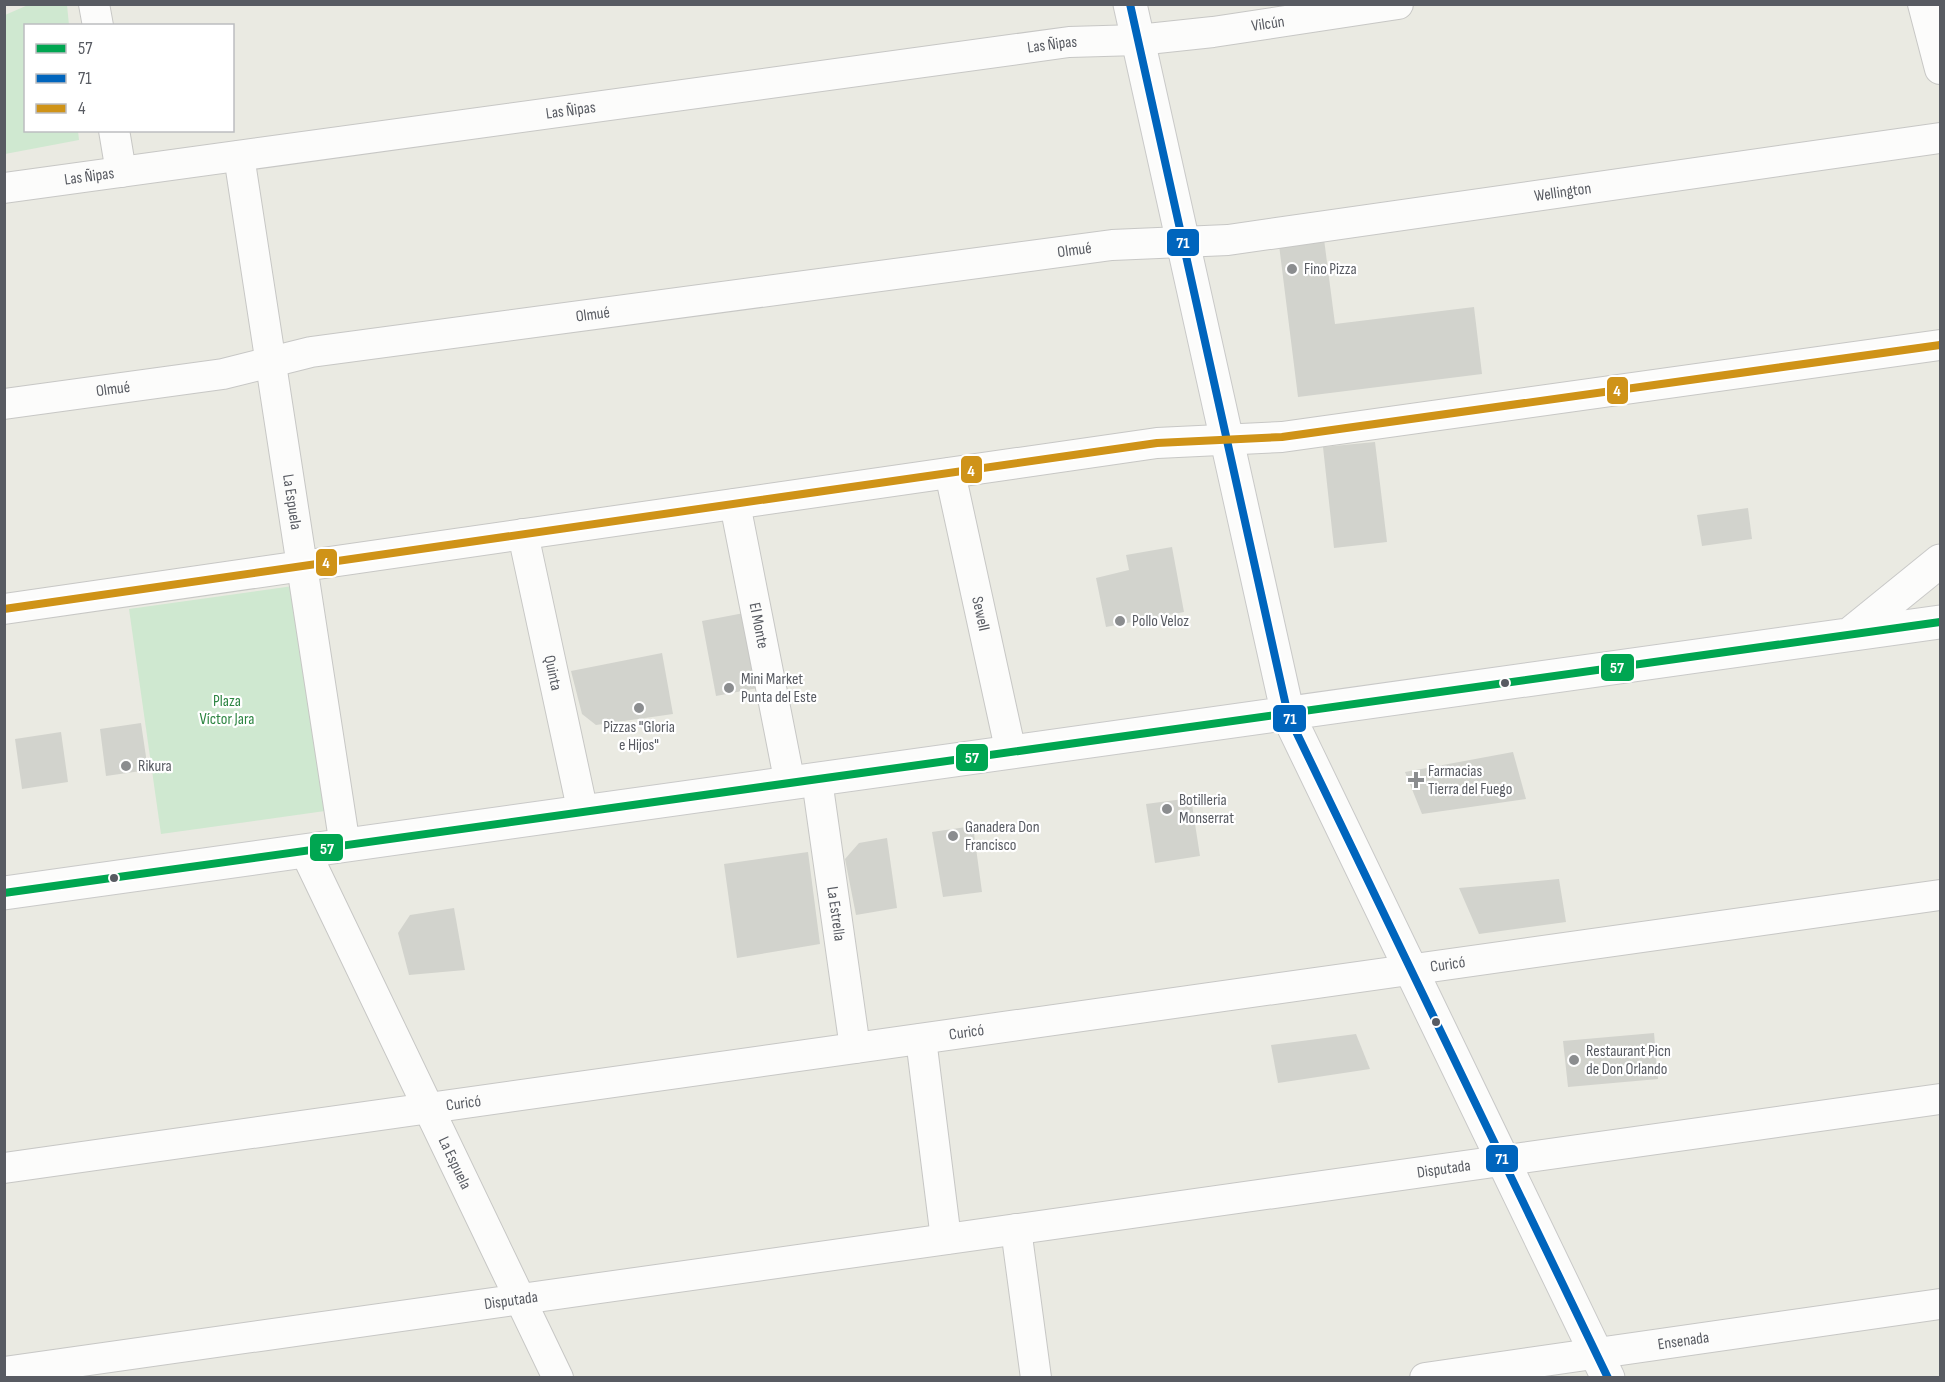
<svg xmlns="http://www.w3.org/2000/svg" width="1945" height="1382" font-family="'Sofia Sans Condensed',sans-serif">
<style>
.green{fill:#cfe8d0}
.building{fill:#d2d3cd}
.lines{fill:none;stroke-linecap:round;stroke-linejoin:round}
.street-casing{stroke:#c7c7c5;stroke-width:32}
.secondary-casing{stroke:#c9c9c8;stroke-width:35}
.street{stroke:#fcfcfb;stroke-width:30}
.secondary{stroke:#fcfcfb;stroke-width:33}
.bus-1-casing{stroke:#fff;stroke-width:12}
.bus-2-casing{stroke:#fff;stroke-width:12}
.bus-3-casing{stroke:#fff;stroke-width:12}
.bus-1{stroke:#00a651;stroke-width:8}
.bus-2{stroke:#0065bd;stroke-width:8}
.bus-3{stroke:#cf9318;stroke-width:8}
.poi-dot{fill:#8b8d8f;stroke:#fff;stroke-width:2}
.bus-dot{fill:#585b62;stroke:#fff;stroke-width:2}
.labels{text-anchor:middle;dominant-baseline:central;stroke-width:4.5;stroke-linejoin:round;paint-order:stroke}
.street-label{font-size:16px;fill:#585b62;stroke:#fff}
.poi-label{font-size:16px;fill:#585b62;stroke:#fff;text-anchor:start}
.park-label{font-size:16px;fill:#2d8542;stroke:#fff}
.line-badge{stroke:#fff;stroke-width:2}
.badge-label{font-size:16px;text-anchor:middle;font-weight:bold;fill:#fff}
</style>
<rect width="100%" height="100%" fill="#eaeae2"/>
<path class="green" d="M28,5H67L69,25L26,26V130L78,131L79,140L5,154V15Z
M293,586L325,811L161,834L129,609Z"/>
<path class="building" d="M1324,239L1335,324L1474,307L1482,374L1298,397L1279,245Z
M1375,442L1387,542L1334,548L1323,447Z
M1748,508L1752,539L1702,546L1697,515Z
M1172,547L1184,612L1106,627L1096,578L1129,570L1126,555Z
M744,613L758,688L716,696L702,621Z
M662,653L673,714L596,725L582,714L571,671Z
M141,723L148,770L106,776L100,729Z
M61,732L68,782L22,789L15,739Z
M1513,752L1526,799L1422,814L1405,772Z
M1191,798L1200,856L1155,863L1146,804Z
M973,826L982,892L943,897L932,832Z
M887,838L897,908L856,915L845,859L859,843Z
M808,852L820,944L737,958L724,864Z
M1559,879L1566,922L1479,934L1459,888Z
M454,908L465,970L409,975L398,933L410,915Z
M1654,1033L1658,1079L1568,1087L1563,1041Z
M1356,1034L1370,1069L1278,1083L1271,1045Z"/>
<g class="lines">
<defs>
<g id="street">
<path d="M94,4L98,26"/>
<path d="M1923,4L1940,69"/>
<path d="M114,130L121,172"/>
<path id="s1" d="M239,156L345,846"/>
<path id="s2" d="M4,188L1069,42L1138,40L1213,32L1398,4"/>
<path id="s3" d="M4,404L223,374L311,352L1112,245L1228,240L1940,138"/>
<path id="s4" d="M950,473L1011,753"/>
<path id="s5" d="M735,504L790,784"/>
<path id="s6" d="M523,534L583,813"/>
<path d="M4,609L1157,443L1282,437L1940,345"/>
<path id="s7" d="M817,780L855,1048"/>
<path id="s8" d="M305,851L558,1378"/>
<path d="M921,1039L946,1239"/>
<path id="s9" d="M4,1168L1940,895"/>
<path d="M1016,1229L1036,1378"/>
<path id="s10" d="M4,1372L1940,1099"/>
<path id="s11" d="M1425,1378L1940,1304"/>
</g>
<path id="secondary" d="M1130,4L1288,715L1608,1378
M1850,634L1940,561
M4,893L1940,622"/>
</defs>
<use href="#street" class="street-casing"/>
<use href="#secondary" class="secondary-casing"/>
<use href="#street" class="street"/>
<use href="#secondary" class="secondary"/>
<defs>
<path id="bus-1" d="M4,893L1940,622"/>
<path id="bus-2" d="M1130,4L1288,715L1608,1378"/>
<path id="bus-3" d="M4,609L1157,443L1282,437L1940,345"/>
</defs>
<use href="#bus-1" class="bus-1-casing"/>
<use href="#bus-2" class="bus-2-casing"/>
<use href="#bus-3" class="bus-3-casing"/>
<use href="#bus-1" class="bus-1"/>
<use href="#bus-2" class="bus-2"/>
<use href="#bus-3" class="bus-3"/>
</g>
<g class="poi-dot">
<circle cx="1292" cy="269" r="6"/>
<circle cx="1120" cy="621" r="6"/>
<circle cx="729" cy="688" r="6"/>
<circle cx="639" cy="708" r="6"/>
<circle cx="126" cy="766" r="6"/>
<path d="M1413 771h6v6h6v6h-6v6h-6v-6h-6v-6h6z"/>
<circle cx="1167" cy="809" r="6"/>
<circle cx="953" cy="836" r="6"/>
<circle cx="1574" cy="1060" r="6"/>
</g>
<g class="bus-dot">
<circle cx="1505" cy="683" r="5"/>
<circle cx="114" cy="878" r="5"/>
<circle cx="1436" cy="1022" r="5"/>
</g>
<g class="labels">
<g class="street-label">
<text stroke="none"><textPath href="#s2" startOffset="1275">Vilcún</textPath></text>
<text stroke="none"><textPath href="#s2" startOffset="1058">Las Ñipas</textPath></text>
<text stroke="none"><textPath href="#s2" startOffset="572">Las Ñipas</textPath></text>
<text stroke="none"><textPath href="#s2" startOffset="86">Las Ñipas</textPath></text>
<text stroke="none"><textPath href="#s3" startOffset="1574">Wellington</textPath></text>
<text stroke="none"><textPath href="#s3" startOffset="1082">Olmué</textPath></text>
<text stroke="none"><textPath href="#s3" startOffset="596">Olmué</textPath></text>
<text stroke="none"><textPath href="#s3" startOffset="110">Olmué</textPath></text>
<text stroke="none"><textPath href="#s1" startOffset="350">La Espuela</textPath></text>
<text stroke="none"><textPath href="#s4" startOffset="144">Sewell</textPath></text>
<text stroke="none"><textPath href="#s5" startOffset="124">El Monte</textPath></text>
<text stroke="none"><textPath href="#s6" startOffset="142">Quinta</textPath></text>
<text stroke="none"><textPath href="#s7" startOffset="135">La Estrella</textPath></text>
<text stroke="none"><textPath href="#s9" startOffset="1458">Curicó</textPath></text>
<text stroke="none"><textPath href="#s9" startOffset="972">Curicó</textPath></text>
<text stroke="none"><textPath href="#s9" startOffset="464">Curicó</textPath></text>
<text stroke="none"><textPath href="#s8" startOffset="346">La Espuela</textPath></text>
<text stroke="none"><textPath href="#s10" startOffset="1454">Disputada</textPath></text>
<text stroke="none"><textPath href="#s10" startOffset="512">Disputada</textPath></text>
<text stroke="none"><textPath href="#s11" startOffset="261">Ensenada</textPath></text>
</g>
<g class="poi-label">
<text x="1304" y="269">Fino Pizza</text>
<text x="1132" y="621">Pollo Veloz</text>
<text x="741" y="679">Mini Market<tspan x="741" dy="18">Punta del Este</tspan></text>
<text x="639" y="727" text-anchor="middle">Pizzas "Gloria<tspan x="639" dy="18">e Hijos"</tspan></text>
<text x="138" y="766">Rikura</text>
<text x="1428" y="771">Farmacias<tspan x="1428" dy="18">Tierra del Fuego</tspan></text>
<text x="1179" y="800">Botilleria<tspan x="1179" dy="18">Monserrat</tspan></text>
<text x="965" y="827">Ganadera Don<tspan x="965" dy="18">Francisco</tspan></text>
<text x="1586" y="1051">Restaurant Picn<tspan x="1586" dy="18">de Don Orlando</tspan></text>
</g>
<g class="park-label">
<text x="227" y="701">Plaza<tspan x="227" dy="18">Víctor Jara</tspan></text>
</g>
</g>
<g class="line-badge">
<rect x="1166" y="228" width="34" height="29" rx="6" fill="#0065bd"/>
<rect x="1606" y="376" width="23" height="29" rx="6" fill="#cf9318"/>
<rect x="960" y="455" width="23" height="29" rx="6" fill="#cf9318"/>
<rect x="315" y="548" width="23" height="29" rx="6" fill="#cf9318"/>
<rect x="1600" y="653" width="35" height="29" rx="6" fill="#00a651"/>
<rect x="1272" y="704" width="35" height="29" rx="6" fill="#0065bd"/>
<rect x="955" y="743" width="34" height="29" rx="6" fill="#00a651"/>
<rect x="309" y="833" width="35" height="29" rx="6" fill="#00a651"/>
<rect x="1485" y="1144" width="34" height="29" rx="6" fill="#0065bd"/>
</g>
<g class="badge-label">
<text x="1183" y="248">71</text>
<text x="1617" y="396">4</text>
<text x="971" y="476">4</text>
<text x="326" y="568">4</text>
<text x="1617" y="673">57</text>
<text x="1290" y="724">71</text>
<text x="972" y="763">57</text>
<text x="327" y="854">57</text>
<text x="1502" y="1164">71</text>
</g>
<rect width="1945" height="1382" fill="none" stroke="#585b62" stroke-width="12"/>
<rect x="24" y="24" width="210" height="108" fill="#ffffff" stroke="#bcbdc0" stroke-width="1.5"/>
<rect x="36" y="44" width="30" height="9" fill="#00a651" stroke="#bcbdc0" stroke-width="1.5"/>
<text x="78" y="54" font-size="18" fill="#585b62">57</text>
<rect x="36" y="74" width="30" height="9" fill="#0065bd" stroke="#bcbdc0" stroke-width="1.5"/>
<text x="78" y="84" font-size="18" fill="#585b62">71</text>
<rect x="36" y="104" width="30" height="9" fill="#cf9318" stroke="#bcbdc0" stroke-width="1.5"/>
<text x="78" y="114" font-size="18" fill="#585b62">4</text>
</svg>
